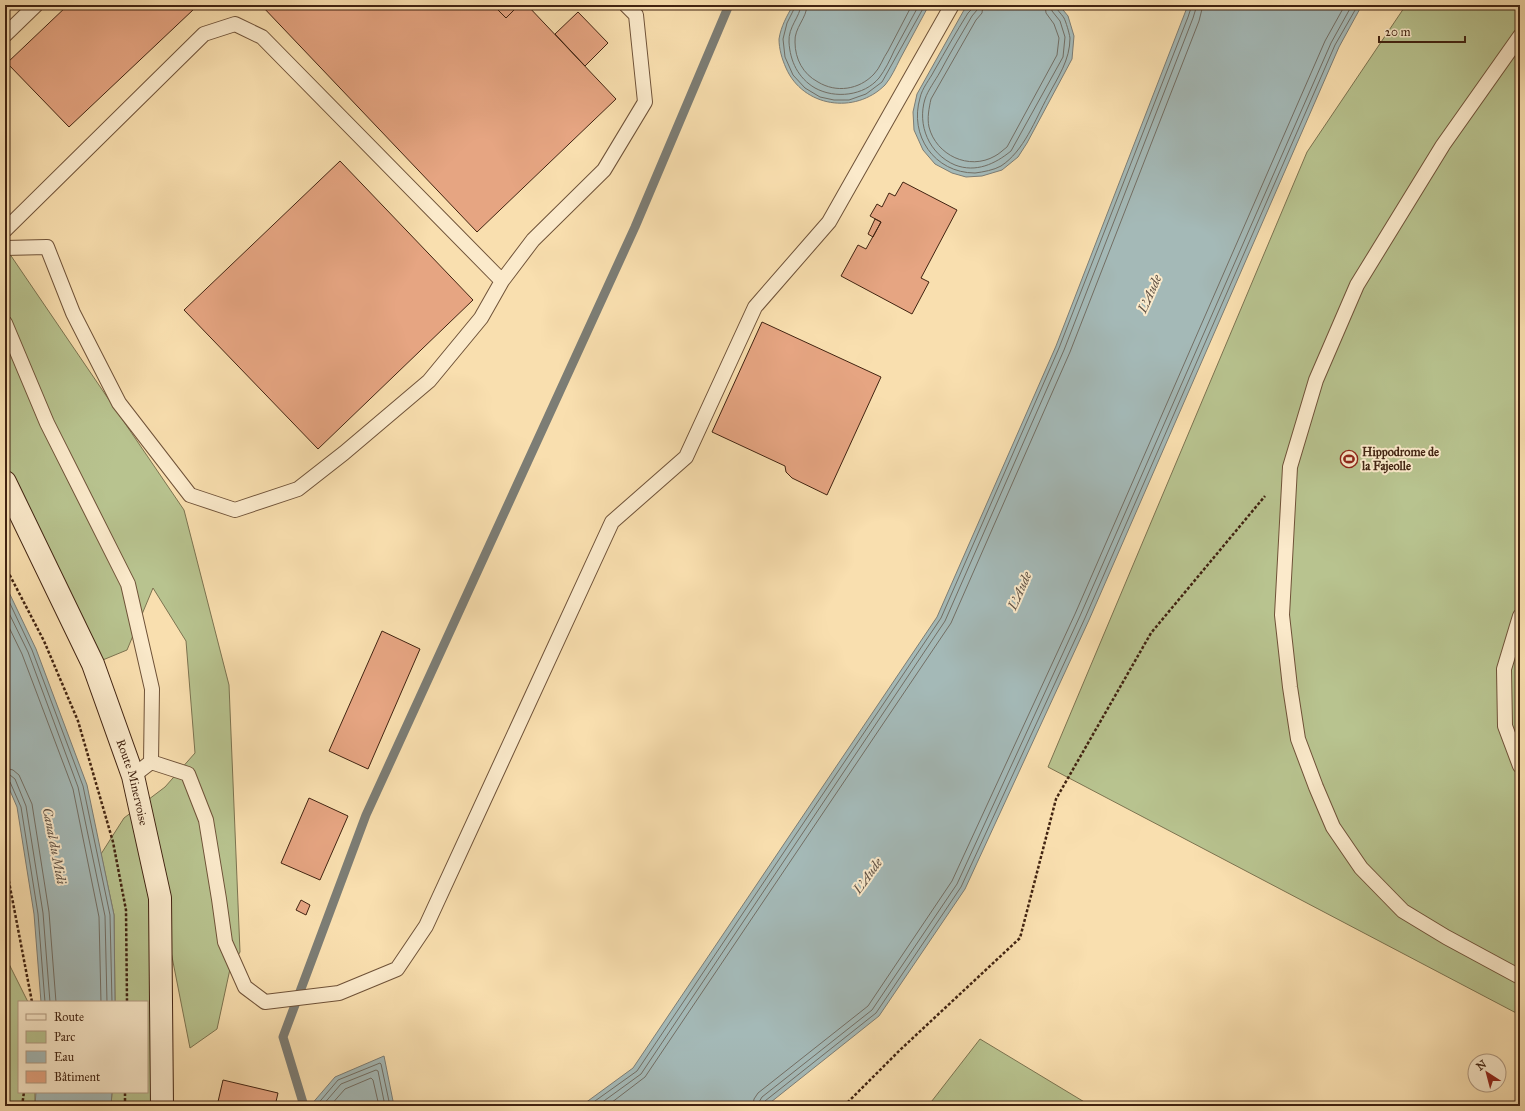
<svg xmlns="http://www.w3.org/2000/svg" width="1525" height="1111" font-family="'IM FELL Great Primer',serif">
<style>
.green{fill:#b8c38f;stroke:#7c7350}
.water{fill:#a4b9b7;stroke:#7c7d75}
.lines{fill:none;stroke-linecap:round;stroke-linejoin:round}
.shore{stroke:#726e64;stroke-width:1}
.stream{stroke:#7c7d75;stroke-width:9}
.building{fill:#e6a582;stroke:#412311}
.lane-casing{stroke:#6f5238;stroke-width:16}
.secondary-casing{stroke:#412311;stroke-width:24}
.path{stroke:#412311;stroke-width:2.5;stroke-dasharray:3 2;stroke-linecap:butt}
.lane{stroke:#fbeacb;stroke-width:14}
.secondary{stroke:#fbeacb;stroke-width:22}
.labels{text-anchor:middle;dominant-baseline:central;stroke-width:4;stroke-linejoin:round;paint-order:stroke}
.poi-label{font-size:12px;font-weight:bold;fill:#412311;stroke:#fbeacb;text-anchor:start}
.street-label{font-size:12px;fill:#412311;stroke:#fbeacb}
.water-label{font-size:13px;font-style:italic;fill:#5f5043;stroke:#fbeacb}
</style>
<rect width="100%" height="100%" fill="#f9dfaf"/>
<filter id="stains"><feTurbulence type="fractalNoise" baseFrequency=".005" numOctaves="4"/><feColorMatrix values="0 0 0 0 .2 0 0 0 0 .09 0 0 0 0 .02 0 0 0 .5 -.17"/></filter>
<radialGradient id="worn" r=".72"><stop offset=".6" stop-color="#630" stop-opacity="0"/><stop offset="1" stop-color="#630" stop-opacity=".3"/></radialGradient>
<path class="green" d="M1406,5H1520V1015L1048,767L1307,152Z
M5,247L184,510L229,685L240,952L230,969L217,1029L190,1048L161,901L162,1106H111L112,1092H147V1002H115L114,915L101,854L124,818L165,787L195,753L186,641L153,588L127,650L93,664L5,482Z
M5,956L28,1002H19V1092H35V1106H5Z
M980,1039L1091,1106H928Z"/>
<path class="water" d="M793,5H929C919,23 910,41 900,59C896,67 891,78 885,85C855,115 803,107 786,68C782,59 779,49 779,39C781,26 787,16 793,5Z
M970,5H1059L1068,16L1074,36L1072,59L1027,143L1018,157L1002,170L982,176L966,177L952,173L935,164L923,150L914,130L913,112L917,94L964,10Z
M1188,5H1362L1339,47L1089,620L965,889L879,1016L766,1106H581L633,1068L937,617L1056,346Z
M5,584L36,649L87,785L114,915L115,1002H41L34,914L17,807L5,779Z
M384,1056L394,1106H310L335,1077Z
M36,1092H112L111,1106H35Z"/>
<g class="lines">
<path class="shore" d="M796,5L787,23L783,39L785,57L793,75L805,88L820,97L834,100H849L866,94L882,82L925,5
M801,5C800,17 788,27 789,42C790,61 798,78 815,88C835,99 864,96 879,78C885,70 890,60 894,51C902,36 911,20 919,5
M807,5C807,18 794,28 795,42C795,59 803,74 818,82C836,93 859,90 874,74C880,68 883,58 888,51C896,36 904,20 912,5
M972,5V9L968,13C956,32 945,52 934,71C930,79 922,88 920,98C909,135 934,173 975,173C983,172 994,170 1001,166C1024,151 1035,120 1048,96C1058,77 1070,60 1070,38C1069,32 1066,22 1064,18C1061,13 1056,10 1056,5
M977,5V10L972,16C961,35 950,53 940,72C935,81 928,90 925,99C917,125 929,154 955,165C976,173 995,164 1011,151L1063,57L1065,37L1060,21L1052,11L1051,5
M983,5L982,13L976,20L931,99C929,108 927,118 929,127C936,155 969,171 995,156C999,154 1003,150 1007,147L1057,55L1059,38L1054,24L1046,13L1045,5
M5,593L32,650L83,786L110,915L112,1002
M5,605L28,652L78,787L105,916L107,1002
M5,619L22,654L73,789L99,917L101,1002
M5,768L13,770L19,775L32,804L49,912L56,1002
M5,774L10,775L15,779L26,806L43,913L50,1002
M5,779L10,782L21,807L38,914L45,1002
M316,1106L338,1080L380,1063L381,1064L390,1106
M322,1106L341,1084L376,1070L378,1071L385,1106
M330,1106L345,1089L371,1078L373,1080L379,1106
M588,1106L637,1071L941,618L1059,348L1188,17L1192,5
M597,1106L641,1074L945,621L1064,350L1193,18L1197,5
M607,1106L645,1077L951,623L1070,352L1199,21L1203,5
M753,1106L754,1099L758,1093L868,1006L952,881L1075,614L1325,41L1345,5
M759,1106V1102L762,1097L872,1010L957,884L1080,616L1331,43L1352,5
M764,1106L765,1101L876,1013L961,887L1085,618L1335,45L1358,5"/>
<path class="stream" d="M304,1106L283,1037L366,815L635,227L729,5"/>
</g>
<path class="building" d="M68,5H191L194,9L69,127L7,63Z
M261,5H493L506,18L519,5H527L616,99L477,232Z
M493,5H519L506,18Z
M578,12L608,43L585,66L555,34Z
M340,161L473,300L318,449L184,310Z
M903,182L957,210L921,278L929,282L912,314L841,276L858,245L866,249L881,222L870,216L877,204L882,207L889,193L895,196Z
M875,219L881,222L873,237L868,234Z
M762,322L881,377L827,495L792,478L786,472L785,466L712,432Z
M382,631L420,649L368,769L329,751Z
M309,798L348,816L320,880L281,863Z
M301,900L310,905L306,915L296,910Z
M223,1080L278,1093L275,1106H217Z"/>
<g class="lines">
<defs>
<path id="lane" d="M5,35L36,5
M1520,36L1443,145L1357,285L1316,380L1290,467L1282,615L1290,687L1298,739L1316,787L1333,827L1361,868L1403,911L1446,937L1520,977
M5,230L204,34L235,24L262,37L502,281L481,318L429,381L344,453L298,489L235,510L190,495L119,403L73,313L47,247L5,248
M502,281L533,240L604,170L645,102L636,15L626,5
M5,323L47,423L128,584L152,689L151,762
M1520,616L1504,669L1505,726L1520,766
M133,776L151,762L188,774L206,820L219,899L225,942L245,987L265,1002L339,993L397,969L426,926L612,522L686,457L755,307L829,222L952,5"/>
<g id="secondary">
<path id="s1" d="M5,482L93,664L133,776L160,898L162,1106"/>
</g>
</defs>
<use href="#lane" class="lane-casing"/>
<use href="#secondary" class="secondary-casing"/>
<path class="path" d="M5,566L44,641L78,721L113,842L126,910L127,1002
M5,861L32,1002
M22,1106L24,1092
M125,1106V1092
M844,1106L900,1050L1020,938L1056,799L1151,633L1265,496"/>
<use href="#lane" class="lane"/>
<use href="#secondary" class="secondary"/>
</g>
<defs>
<symbol id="stadium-ring" viewBox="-11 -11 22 22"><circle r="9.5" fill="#fbeacb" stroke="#8f2418" stroke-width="1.5"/><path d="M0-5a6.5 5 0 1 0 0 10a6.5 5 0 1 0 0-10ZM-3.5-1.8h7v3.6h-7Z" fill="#8f2418"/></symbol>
</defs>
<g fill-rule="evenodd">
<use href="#stadium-ring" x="1339" y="449" width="20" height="20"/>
</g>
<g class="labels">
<g class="poi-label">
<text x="1362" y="452">Hippodrome de<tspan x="1362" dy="14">la Fajeolle</tspan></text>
</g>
<g class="street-label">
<text stroke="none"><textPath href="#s1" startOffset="327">Route Minervoise</textPath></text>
</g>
<g class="water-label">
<text transform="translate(1150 294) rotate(-66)">L'Aude</text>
<text transform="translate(1020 591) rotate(-66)">L'Aude</text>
<text transform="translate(54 846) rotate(79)">Canal du Midi</text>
<text transform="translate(868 876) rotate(-54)">L'Aude</text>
</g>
</g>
<rect width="1525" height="1111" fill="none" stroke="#f9dfaf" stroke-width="20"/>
<rect x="6" y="6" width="1513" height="1099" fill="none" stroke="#412311" stroke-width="2"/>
<rect x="10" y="10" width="1505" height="1091" fill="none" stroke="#412311"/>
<rect x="18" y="1001" width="130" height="92" fill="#fbeacb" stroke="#b19a81"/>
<rect x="26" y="1014" width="20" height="6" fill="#fbeacb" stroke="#b19a81"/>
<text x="54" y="1021" font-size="12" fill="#412311">Route</text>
<rect x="26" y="1031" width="20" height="12" fill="#b8c38f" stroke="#b19a81"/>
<text x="54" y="1041" font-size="12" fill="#412311">Parc</text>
<rect x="26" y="1051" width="20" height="12" fill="#a4b9b7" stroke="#b19a81"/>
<text x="54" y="1061" font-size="12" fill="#412311">Eau</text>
<rect x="26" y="1071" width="20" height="12" fill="#e6a582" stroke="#b19a81"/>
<text x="54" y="1081" font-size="12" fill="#412311">Bâtiment</text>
<g transform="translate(1487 1073) rotate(324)"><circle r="19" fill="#fbeacb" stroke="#b19a81"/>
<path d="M0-3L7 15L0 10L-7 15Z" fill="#8f2418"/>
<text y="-6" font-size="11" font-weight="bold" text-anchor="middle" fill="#412311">N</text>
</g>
<path d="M1379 36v6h86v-6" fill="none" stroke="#412311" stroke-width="2"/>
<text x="1385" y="36" font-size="12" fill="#412311" stroke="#fbeacb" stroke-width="3" paint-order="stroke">20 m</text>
<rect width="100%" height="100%" filter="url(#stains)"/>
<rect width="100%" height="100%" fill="url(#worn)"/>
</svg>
